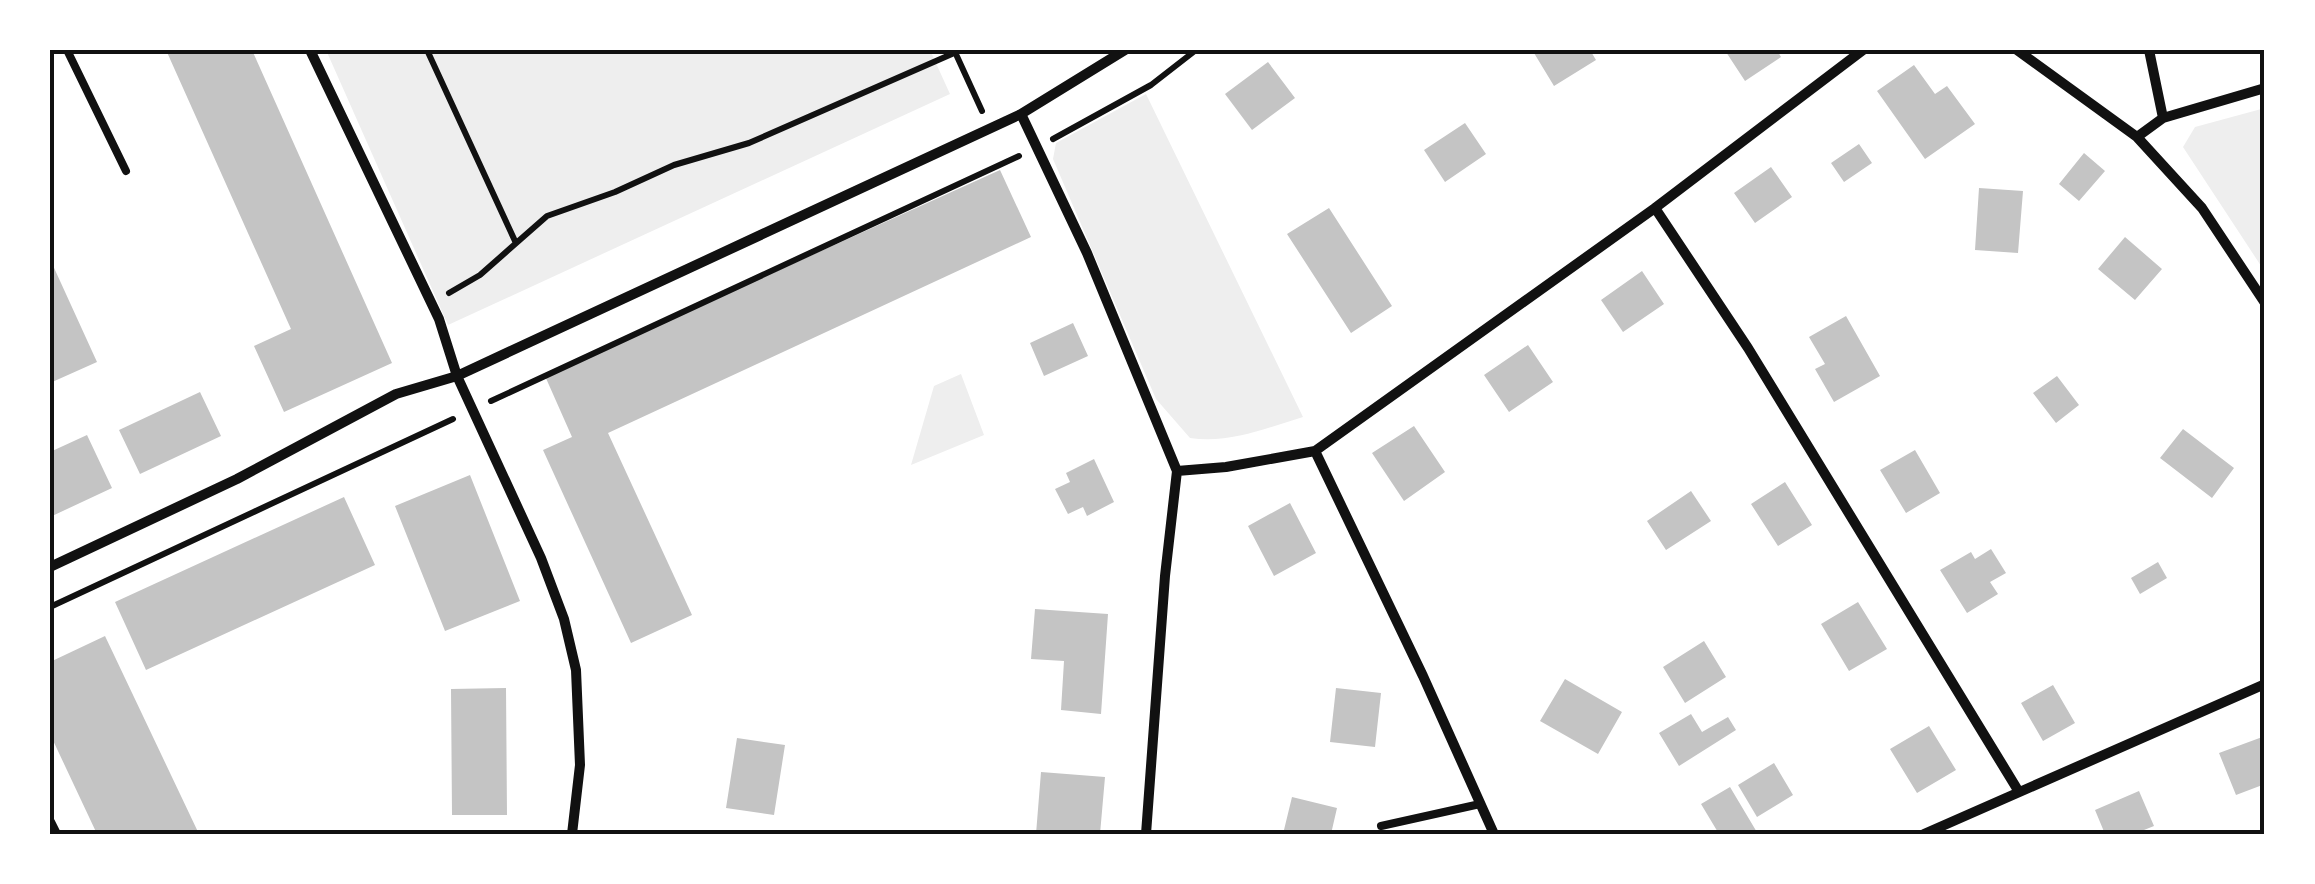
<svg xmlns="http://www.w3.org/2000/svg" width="2315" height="884" font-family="'Open Sans',sans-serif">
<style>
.green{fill:#eee}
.building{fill:#c4c4c4}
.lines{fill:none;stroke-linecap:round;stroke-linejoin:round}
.path{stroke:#111;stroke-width:6}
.service{stroke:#111;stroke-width:8}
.minor{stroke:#111;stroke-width:10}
.neatline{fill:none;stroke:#111;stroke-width:4}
</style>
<rect width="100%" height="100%" fill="#fff"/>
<path class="green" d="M326,50H930L950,94L448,325Z
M1146,94L1303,417C1266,428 1229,444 1190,438L1156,399L1053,159L1056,143Z
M2265,108V272L2183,147L2195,127Z
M961,374L984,435L911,465L934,386Z"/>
<path class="building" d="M166,50H252L392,363L284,412L254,346L291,329Z
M1539,50H1590L1596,60L1554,86L1534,53Z
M1729,50H1777L1781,57L1745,81L1726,52Z
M1268,62L1295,98L1252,130L1225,94Z
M1914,65L1935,94L1947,86L1975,124L1925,159L1877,91Z
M1465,123L1486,154L1445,182L1424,150Z
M1859,144L1872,163L1844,182L1831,163Z
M2084,153L2105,171L2079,201L2059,184Z
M1771,167L1792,197L1755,223L1734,193Z
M1000,170L1031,237L608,433L692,615L631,643L543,450L572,437L545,376Z
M1979,188L2023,191L2018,253L1975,250Z
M1329,208L1392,306L1351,333L1287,234Z
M2125,237L2162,269L2135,300L2098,269Z
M50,259L97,362L50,383Z
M1642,271L1664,304L1623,332L1601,300Z
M1846,316L1880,376L1834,402L1815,369L1825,364L1809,337Z
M1073,323L1088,356L1044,376L1030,343Z
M1528,345L1553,382L1509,412L1484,375Z
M2057,376L2079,405L2056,423L2033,393Z
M200,392L221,436L140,474L119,430Z
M1414,426L1445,472L1404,501L1372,453Z
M2183,429L2234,468L2212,498L2160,458Z
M87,435L112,488L50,517V452Z
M1915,450L1940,493L1906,513L1880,470Z
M1094,459L1114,502L1087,516L1083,507L1068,514L1055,489L1070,482L1066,473Z
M470,475L520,601L445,631L395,506Z
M1785,482L1812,525L1778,546L1751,504Z
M1691,491L1711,521L1666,550L1647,521Z
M344,497L375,565L146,670L115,602Z
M1290,503L1316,553L1274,576L1248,526Z
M1991,549L2006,573L1990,582L1998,594L1967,613L1940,570L1971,552L1975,559Z
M2158,562L2167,578L2140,594L2131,578Z
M1858,602L1887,649L1849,671L1821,624Z
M1035,609L1108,614L1101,714L1061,710L1064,661L1031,659Z
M105,636L199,834H97L50,734V662Z
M1704,641L1726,677L1685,703L1663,667Z
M1565,679L1622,712L1598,754L1540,721Z
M2053,685L2075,723L2043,741L2021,703Z
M506,688L507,815H452L451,689Z
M1336,688L1381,693L1375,747L1330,742Z
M1691,714L1702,732L1728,717L1736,730L1679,766L1659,733Z
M1929,726L1956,770L1917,793L1890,749Z
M2265,736V784L2236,795L2219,753Z
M737,738L785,745L774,815L726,808Z
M1774,763L1793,795L1757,817L1738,785Z
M1041,772L1105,777L1100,834H1036Z
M1730,787L1758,834H1719L1701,804Z
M2139,791L2154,826L2134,834H2105L2095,810Z
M1292,797L1337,808L1331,834H1283Z"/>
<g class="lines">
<path class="path" d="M427,50L515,241
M955,52L982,111
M1053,139L1151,85L1196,50
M449,293L480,275L547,216L615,192L674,165L749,143L961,50
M491,401L1019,156
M50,607L453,419"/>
<path class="service" d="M67,50L126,171
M1381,826L1480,804"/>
<path class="minor" d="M310,50L439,319L457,376L541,558L564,619L576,670L580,765L572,834
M2017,50L2137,137L2202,208L2265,303
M2149,50L2163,118
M1021,114L1087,253L1177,471L1165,576L1146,834
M2137,137L2163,118L2265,88
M1655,208L1748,348L2019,792
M1315,451L1423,676L1494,834
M1177,471L1226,467L1315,451L1655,208L1863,50
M50,567L237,479L396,394L457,376L1021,114L1125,50
M50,822L56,834
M1924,834L2265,684"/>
</g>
<rect width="2315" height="884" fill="none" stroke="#ffffff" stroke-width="105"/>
<rect x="52" y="52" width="2210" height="780" class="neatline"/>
</svg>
